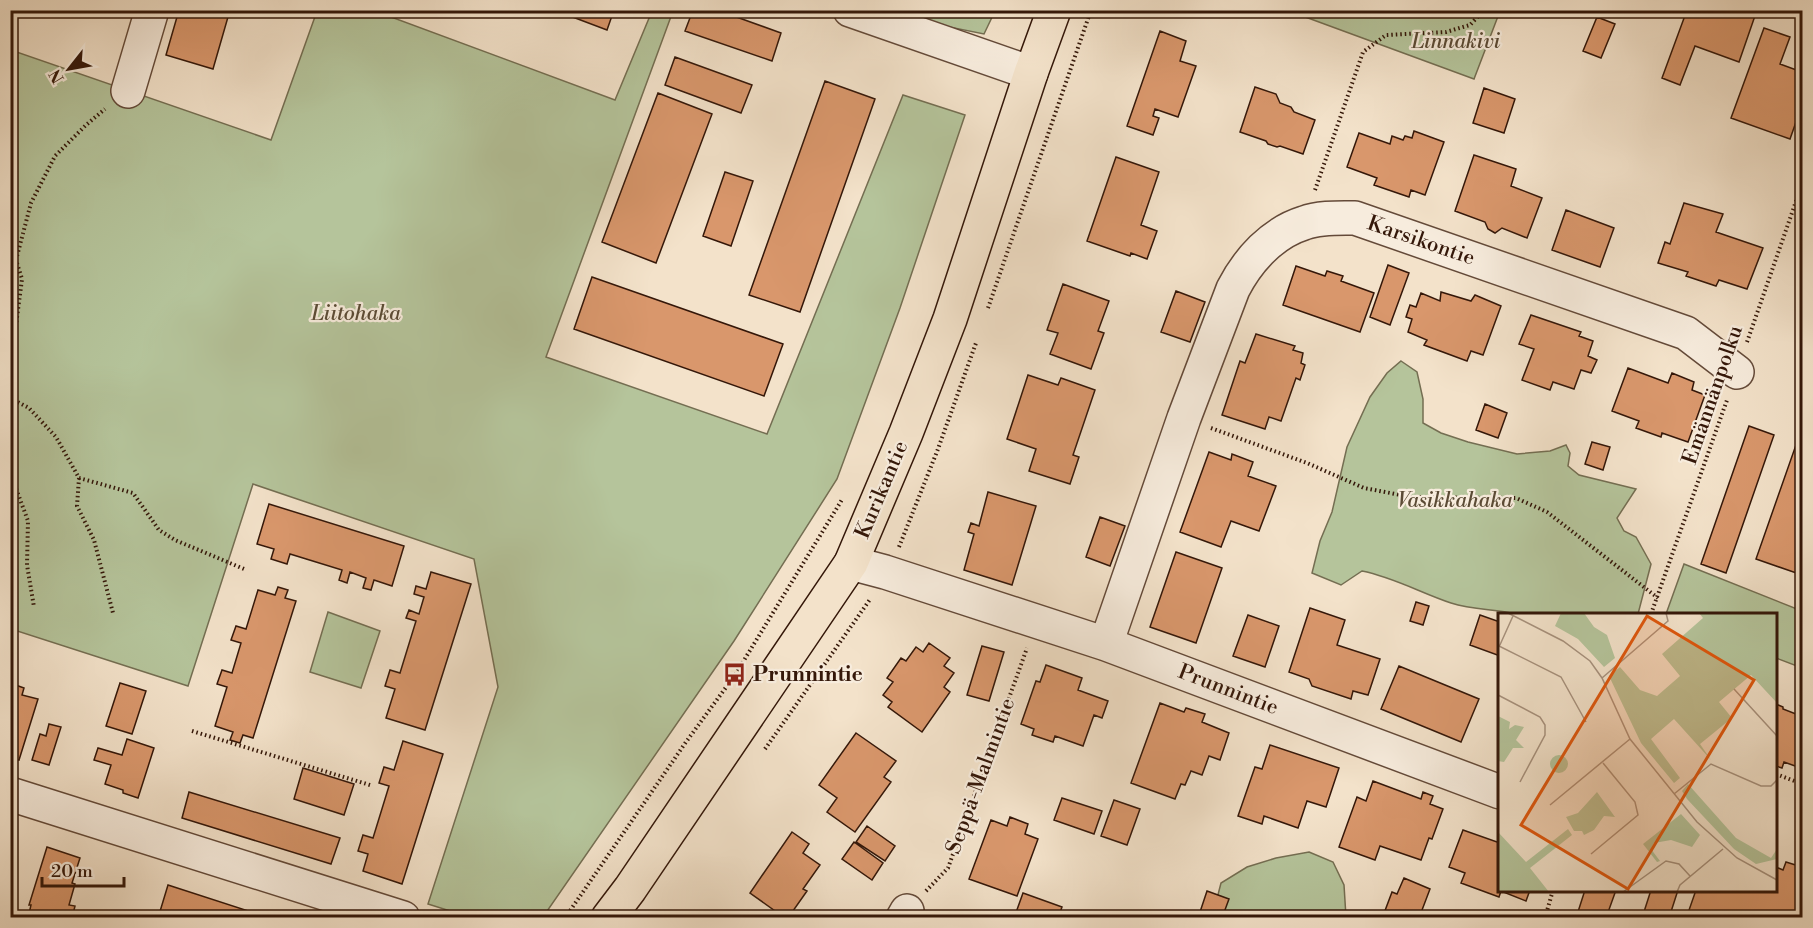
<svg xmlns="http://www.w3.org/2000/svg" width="1813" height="928" font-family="'Libre Bodoni',serif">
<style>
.green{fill:#b5c49b;stroke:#746e52;stroke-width:1.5}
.building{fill:#d9976c;stroke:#341709;stroke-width:1.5}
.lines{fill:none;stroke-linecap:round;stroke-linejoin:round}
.minor-casing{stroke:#644a39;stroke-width:36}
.major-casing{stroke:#341709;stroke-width:36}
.path{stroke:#341709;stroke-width:4;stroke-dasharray:1.5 3;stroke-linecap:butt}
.minor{stroke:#f7ecdd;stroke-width:33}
.major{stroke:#f3e2ca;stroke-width:33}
.labels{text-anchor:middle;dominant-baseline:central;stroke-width:4.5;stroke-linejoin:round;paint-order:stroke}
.park-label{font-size:21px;font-style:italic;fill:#5b4b35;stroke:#f7ecdd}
.street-label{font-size:21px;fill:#341709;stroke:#f7ecdd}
.poi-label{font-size:21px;font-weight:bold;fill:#341709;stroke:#f7ecdd;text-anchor:start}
.inset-road{fill:none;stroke:#a7917d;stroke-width:1.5}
.view{fill:#df560c;fill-opacity:0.15;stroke:#df560c;stroke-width:3}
.inset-edge{fill:none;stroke:#341709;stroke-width:3}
</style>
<rect width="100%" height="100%" fill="#f3e2ca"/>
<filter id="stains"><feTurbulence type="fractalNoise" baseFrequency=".00333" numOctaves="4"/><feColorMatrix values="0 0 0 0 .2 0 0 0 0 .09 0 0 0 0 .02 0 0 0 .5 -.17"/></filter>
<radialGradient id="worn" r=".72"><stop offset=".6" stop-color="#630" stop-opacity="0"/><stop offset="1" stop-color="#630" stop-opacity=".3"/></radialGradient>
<path class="green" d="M1418,10L1459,15L1466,11H1500L1474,79L1289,11Z
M317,11H375L615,100L652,11H673L546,357L767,434L903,95L965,115L900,308L837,479L734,641L543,917H469L428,904L498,687L474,559L253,484L188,686L11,629V50L271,140Z
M913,11H995L984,34L909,19Z
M1401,361L1417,372L1423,399V423L1441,433L1468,442L1517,454L1550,451L1566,445L1570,453L1568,466L1579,475L1636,489L1617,518L1624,531L1636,537L1651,564L1638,614H1516C1494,609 1473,610 1451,603C1421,593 1393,577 1362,571L1341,585L1312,573L1320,541L1332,512L1347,447L1370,397L1387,373Z
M1684,564L1802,611V668L1776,658V614H1666Z
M328,612L380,631L361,688L310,672Z
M1309,852L1333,862L1344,885L1346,917L1212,918L1221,883L1247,867L1276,858Z"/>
<path class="building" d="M179,10H230L213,69L166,55Z
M563,10H614L607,30L562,13Z
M693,10H717L781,33L772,61L685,31Z
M1687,10H1757L1739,62L1695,46L1680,85L1662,78Z
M1597,17L1615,24L1601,58L1583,51Z
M1764,28L1790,37L1780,64L1802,72V105L1790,139L1731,118Z
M1160,31L1186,41L1180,61L1196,66L1178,117L1155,109L1153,116L1159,118L1153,135L1127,126Z
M675,57L752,85L741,113L665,85Z
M825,81L875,99L800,312L749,295Z
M1255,87L1276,94L1280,103L1291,107L1294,112L1315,120L1303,154L1280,146L1277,147L1268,144L1266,141L1240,132Z
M1484,88L1515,99L1504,133L1473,123Z
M658,93L712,114L656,263L602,242Z
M1414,131L1444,142L1425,195L1411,190L1409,197L1374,185L1377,178L1347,167L1359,133L1390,144L1392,136L1403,140L1405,136L1412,138Z
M1474,155L1516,169L1511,186L1542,198L1527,238L1502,228L1495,233L1488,229L1485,222L1455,211Z
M1116,157L1159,172L1141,225L1157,231L1147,259L1131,253L1130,256L1087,241Z
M725,172L753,181L731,246L703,236Z
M1684,203L1723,214L1716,232L1763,248L1747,289L1719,280L1716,286L1686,276L1688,272L1658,263L1665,242L1670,244Z
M1566,210L1614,228L1600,267L1552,250Z
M1388,265L1409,273L1390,325L1370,317Z
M1296,266L1325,276L1327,271L1343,276L1341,281L1374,293L1360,332L1283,305Z
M592,277L783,344L764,396L574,329Z
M1063,284L1109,301L1098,331L1104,333L1091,369L1050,354L1058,333L1047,330Z
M1176,291L1205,302L1190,342L1161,332Z
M1441,292L1471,301L1475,295L1501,306L1483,355L1471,351L1467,361L1424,345L1427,340L1408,332L1412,319L1406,317L1410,305L1416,307L1421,293L1440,301Z
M1531,315L1581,332L1579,336L1593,341L1588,356L1597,360L1591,373L1581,370L1574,389L1553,382L1550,390L1522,380L1534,349L1519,344Z
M1256,334L1295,346L1293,350L1303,353L1301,363L1305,365L1300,380L1296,378L1281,421L1269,417L1265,429L1222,415L1240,361L1245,363Z
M1628,368L1668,383L1672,373L1694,382L1692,390L1705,395L1688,442L1662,433L1661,437L1636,428L1639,421L1612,411Z
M1028,375L1058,385L1061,378L1095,390L1073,455L1079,457L1070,484L1029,471L1036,449L1007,439Z
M1485,404L1507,413L1498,438L1476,430Z
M1749,426L1774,435L1726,573L1701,564Z
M1592,442L1610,447L1603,470L1585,464Z
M1797,442L1802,443V575L1756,559Z
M1209,452L1231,460L1232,454L1253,462L1248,476L1276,486L1259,531L1231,521L1221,547L1180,532Z
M988,492L1036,506L1012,585L964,570L974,534L968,532L971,523L979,526Z
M269,504L404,546L392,586L374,580L371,590L363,588L366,578L350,572L347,583L339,580L342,570L290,554L287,564L271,559L274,549L257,544Z
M1100,517L1125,526L1110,566L1086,557Z
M1176,552L1222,568L1196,643L1150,627Z
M431,572L471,584L425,730L386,718L395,689L385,686L390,670L400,673L416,621L406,618L409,610L419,614L424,597L414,594L416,586L426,589Z
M278,587L288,590L285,598L296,601L253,738L243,735L240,743L230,740L233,732L215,726L227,687L217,684L222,670L232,673L241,643L231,640L236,626L246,629L258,590L275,595Z
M1416,602L1429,606L1423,625L1410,621Z
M1310,608L1345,620L1337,645L1380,659L1368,695L1353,691L1351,699L1312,686L1309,679L1289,672Z
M1248,615L1279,626L1265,667L1233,656Z
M1480,615L1500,622V656L1470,645Z
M929,643L950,658L944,666L954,673L944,687L950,692L922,732L888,707L892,702L883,695L893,682L887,678L901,658L906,661L916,647L923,652Z
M982,646L1004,652L989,701L967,695Z
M1046,665L1082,678L1078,690L1108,701L1102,718L1094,715L1083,746L1055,736L1053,742L1032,735L1034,729L1021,724L1036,681L1040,682Z
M1399,666L1479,699L1461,742L1381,709Z
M10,683L24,688L22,695L38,699L19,760L10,758Z
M120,683L146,691L132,734L106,726Z
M1160,703L1184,712L1186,708L1205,714L1202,722L1229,733L1220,760L1209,756L1202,775L1191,771L1185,785L1181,784L1175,799L1131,783Z
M1776,704L1783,707V709L1801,716L1802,712V777L1796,774L1798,767L1784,762L1782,768L1776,766Z
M49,724L61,727L49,765L32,760L40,734L46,736Z
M856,733L896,761L884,777L891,782L855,832L827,812L837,798L819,785Z
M127,739L154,748L138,798L123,793V790L105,784L111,765L94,760L98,748L122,755Z
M403,741L443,754L402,884L363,871L368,854L358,851L363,835L373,838L389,786L379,783L384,767L394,770Z
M1270,745L1339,768L1326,807L1307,801L1298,828L1264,816L1262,824L1238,816L1255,767L1262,769Z
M303,768L354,784L344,815L294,799Z
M1373,781L1421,799L1423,792L1433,796L1430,804L1443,809L1432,839L1429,838L1421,860L1380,846L1375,860L1339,847L1357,797L1366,801Z
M189,792L340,838L331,864L182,818Z
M1062,798L1102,811L1094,834L1054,820Z
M1114,800L1140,809L1127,845L1101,836Z
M1010,817L1028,824L1025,834L1038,839L1017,896L969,879L991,820L1007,826Z
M867,826L895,846L885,861L856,842Z
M1463,830L1500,843V890H1530L1526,901L1501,891L1499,897L1461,883L1465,873L1449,867Z
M792,832L809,844L803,853L820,865L803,889L807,891L788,918H785L750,893Z
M854,842L883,863L872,880L842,859Z
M47,847L80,858L72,883L75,884L69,905L75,906L72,918H28L31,905H29Z
M1786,862L1802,867L1799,875L1802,876V918H1713L1708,916L1707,918H1699L1688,913L1696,890H1776V867L1783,870Z
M1404,878L1430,889L1419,918H1387L1383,916L1392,892L1397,894Z
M168,885L270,918H158Z
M1585,890H1616L1606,918H1576Z
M1651,890H1678L1669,918H1642Z
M1207,891L1229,899L1222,918H1198Z
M1023,893L1062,907L1058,918H1014Z"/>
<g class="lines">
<defs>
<path id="minor" d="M850,10L1031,73
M128,91L152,10
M851,563L885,572L1106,644L1500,792
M1106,644L1184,418L1233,289C1248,260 1272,233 1304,223C1320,217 1339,218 1355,218L1686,333L1737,372
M10,794L403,918
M903,918L907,911"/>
<path id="major" d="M608,918L630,889L851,563L906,433L950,319L1031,73L1054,10"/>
</defs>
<use href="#minor" class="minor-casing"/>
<use href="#major" class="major-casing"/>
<path class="path" d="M1315,190L1363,52L1386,35L1446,32L1470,25L1484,10
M988,308L1091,10
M1747,342L1802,184
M10,371L22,279L16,260L31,203L55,156L86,125L105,109
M10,398L29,408L56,437L79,478L133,493L159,530L175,540L244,569
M1211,428L1307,463L1364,488L1411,497L1516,498L1547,512L1658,598
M10,472L28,521L27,565L34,607
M79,478L77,506L94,540L113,613
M899,547L938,449L976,343
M1651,614L1727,400
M192,731L370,785
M765,749L871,598
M1776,774L1802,784
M926,891L948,868L1027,648
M565,918L686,742L735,675L843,498
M1545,918L1553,890"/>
<use href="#minor" class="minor"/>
<use href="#major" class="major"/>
</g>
<defs>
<symbol id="bus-bare" viewBox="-9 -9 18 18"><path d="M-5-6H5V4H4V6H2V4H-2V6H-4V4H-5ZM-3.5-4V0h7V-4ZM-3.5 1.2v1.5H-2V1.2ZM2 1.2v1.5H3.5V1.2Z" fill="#8f2418" stroke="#f7ecdd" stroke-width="2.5" paint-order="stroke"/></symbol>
</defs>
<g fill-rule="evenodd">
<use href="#bus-bare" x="718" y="658" width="33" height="33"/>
</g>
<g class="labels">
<g class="park-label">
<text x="1456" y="42">Linnakivi</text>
<text x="356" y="314">Liitohaka</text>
<text x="1455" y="501">Vasikkahaka</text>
</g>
<g class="street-label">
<text transform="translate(1421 241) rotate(19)">Karsikontie</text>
<text transform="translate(1713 395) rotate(-71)">Emännänpolku</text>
<text transform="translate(882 490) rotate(-67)">Kurikantie</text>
<text transform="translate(1228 690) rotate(21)">Prunnintie</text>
<text transform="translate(981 776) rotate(-70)">Seppä-Malmintie</text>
</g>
<g class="poi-label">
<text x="753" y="675">Prunnintie</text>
</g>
</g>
<g transform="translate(1498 613)">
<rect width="279" height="279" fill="#f3e2ca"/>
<path d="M63,0H86L96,14L109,22L117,45L106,54L80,26L57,13ZM201,0H279V90L253,62L221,89L234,105L202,131L213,147L176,106L153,126L182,165L176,170L143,130L111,63L122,54L142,77L159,83L182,63L164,41L205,5ZM0,103L12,109L11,116L17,112L26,114L18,127L26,135H15L6,149L0,148ZM52 151a9 9 0 1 1 18 0a9 9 0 1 1-18 0ZM190,171L238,225L273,245L279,236V246L258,251L236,236L189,186L184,178ZM99,179L117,204L106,203L96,217L86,222L84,218H76L68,204L80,200ZM183,201L202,222L194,234L173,227L156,230L153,236L162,248L159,249L145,231ZM70,216L74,222L32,255L51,279H0V219L28,249Z" fill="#b5c49b"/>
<path class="inset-road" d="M10,0L65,28L92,48L104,65L132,126L199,209L239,245L279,267M1,33L63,64L88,109M1,34L15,3M104,65L170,8L168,0M236,76L279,123M0,82L42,104L47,112V122L22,169M176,181L213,151L263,173H273L279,167M52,192L132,126M93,241L140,202L137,189L105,150M125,279L168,248L181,251L192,263M179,279L182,272L225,236"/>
<path class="view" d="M149,3L256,67L130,276L23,212Z"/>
<rect width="279" height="279" class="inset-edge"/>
</g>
<rect width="1813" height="928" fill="none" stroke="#f3e2ca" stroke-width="36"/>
<rect x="12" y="12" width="1789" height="904" fill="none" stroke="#341709" stroke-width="3"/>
<rect x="18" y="18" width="1777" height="892" fill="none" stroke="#341709" stroke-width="1.5"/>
<g transform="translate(69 69) rotate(239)" stroke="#f7ecdd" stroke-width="4.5" paint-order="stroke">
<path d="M0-4.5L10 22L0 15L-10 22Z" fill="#341709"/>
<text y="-9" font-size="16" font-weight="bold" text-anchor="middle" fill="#341709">N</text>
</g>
<path d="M42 877v9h82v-9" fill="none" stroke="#341709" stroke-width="3"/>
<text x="51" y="877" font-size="18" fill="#341709" stroke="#f7ecdd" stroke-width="4.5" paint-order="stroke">20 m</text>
<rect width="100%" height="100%" filter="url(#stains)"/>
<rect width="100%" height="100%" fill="url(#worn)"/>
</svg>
